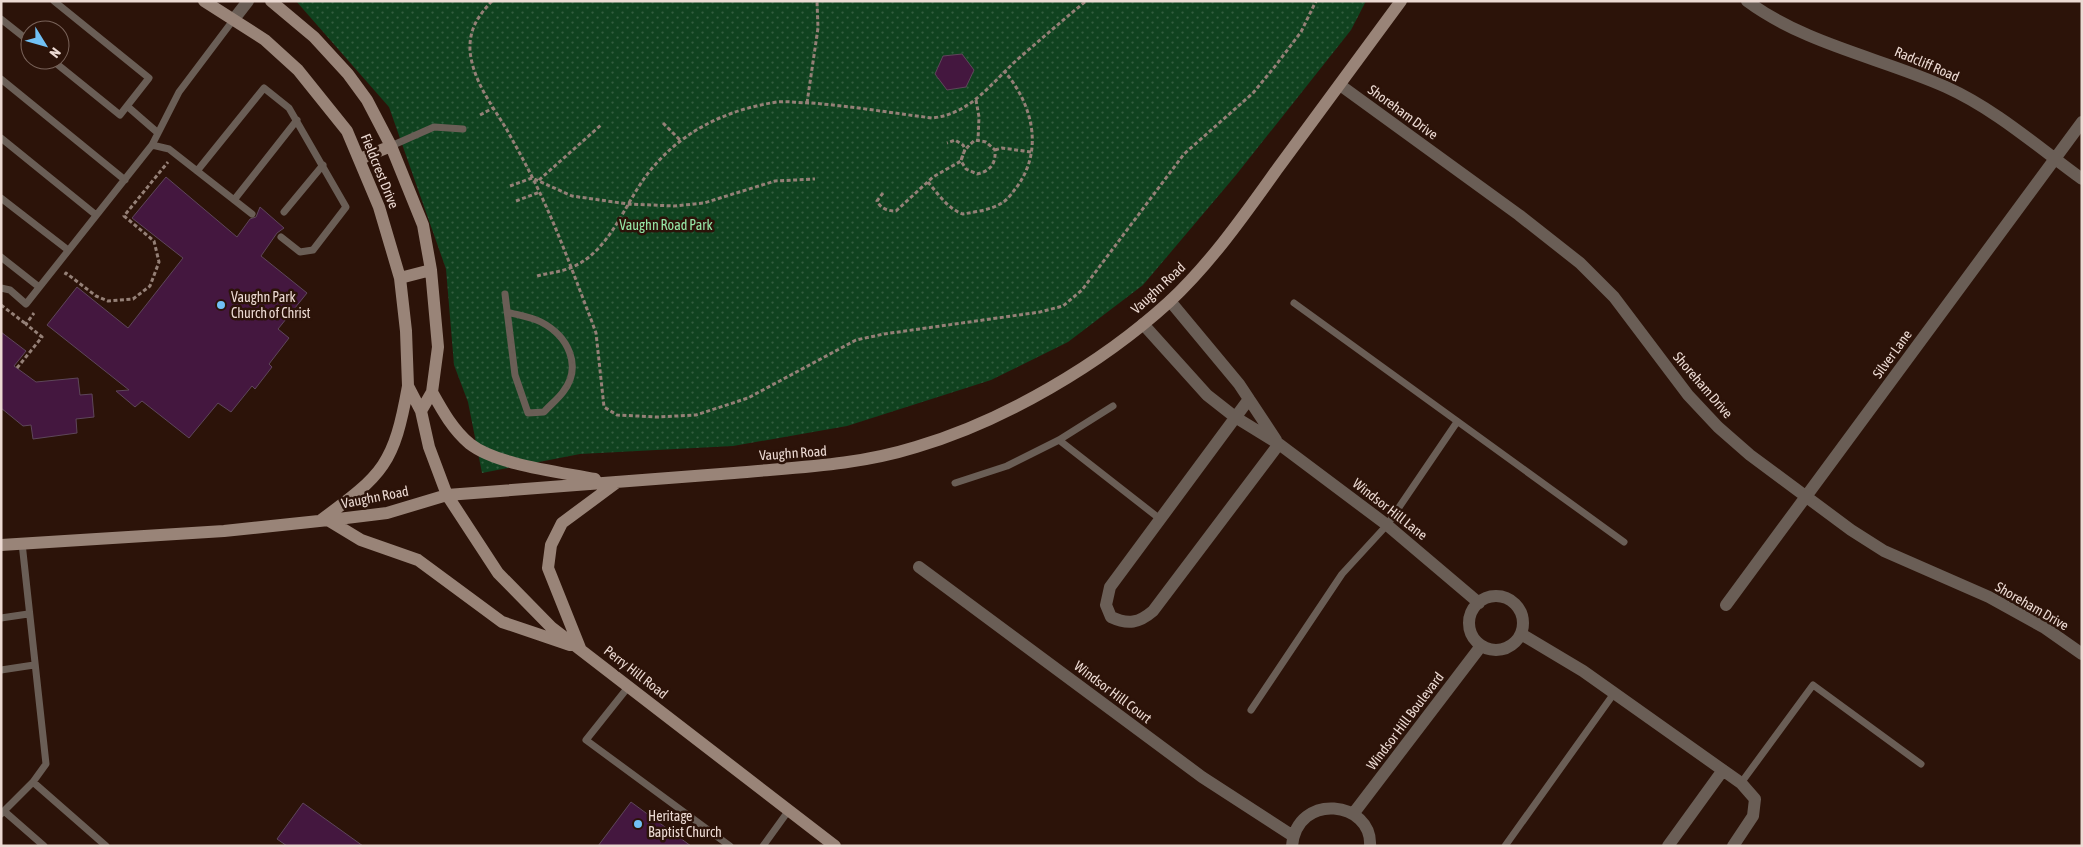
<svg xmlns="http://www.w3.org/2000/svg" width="2083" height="847" font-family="'Asap Condensed',sans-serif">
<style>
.park{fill:url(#park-dots)}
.building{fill:#44173f;stroke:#5e465a}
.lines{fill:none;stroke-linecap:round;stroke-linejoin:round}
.path{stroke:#958077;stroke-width:3;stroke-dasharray:4 2.5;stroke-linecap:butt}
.lane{stroke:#6a5e56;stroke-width:7}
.street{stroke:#6a5e56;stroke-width:12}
.secondary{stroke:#998478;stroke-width:12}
.poi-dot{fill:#71c1f5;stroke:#2c1309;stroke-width:2}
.labels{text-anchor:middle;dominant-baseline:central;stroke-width:5;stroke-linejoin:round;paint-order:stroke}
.street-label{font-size:14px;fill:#ecdad3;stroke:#2c1309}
.park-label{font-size:14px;fill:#96e6a7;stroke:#2c1309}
.poi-label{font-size:14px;fill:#ecdad3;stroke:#2c1309;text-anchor:start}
</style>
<defs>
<pattern id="park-dots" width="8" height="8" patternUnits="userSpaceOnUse" patternTransform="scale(1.25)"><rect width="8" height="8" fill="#10421f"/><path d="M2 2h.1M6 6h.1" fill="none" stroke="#335d3f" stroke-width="1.8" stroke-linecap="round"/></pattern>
</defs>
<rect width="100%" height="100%" fill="#2c1309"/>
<path class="park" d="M296,1H1366L1351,30L1236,175L1143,285L1068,342L991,380L847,426L733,446L580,454L482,473L468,402L454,365L446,269L389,107Z"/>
<path class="building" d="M962,54L974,70L966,87L947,90L935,74L943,56Z
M166,177L237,237L250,219L256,217L260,207L284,228L277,233L261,256L307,293L278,329L289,338L269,364L272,367L255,389L252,386L231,412L218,403L189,438L142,401L135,407L116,391L129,390L47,325L77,287L128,328L183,258L132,218Z
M1,332L26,351L14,366L36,382L78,378L80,395L92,394L94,417L76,419L77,433L33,439L31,425L23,426L1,408Z
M631,802L691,846H598Z
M303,803L363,846H287L277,839Z"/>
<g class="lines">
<path class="path" d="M492,1C478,16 469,29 470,51C473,81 492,105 507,130C518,150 529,170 539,191C559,233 575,278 592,322L596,333L604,407L617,415L657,417L696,415L748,398L856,340L884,334L1040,312L1063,306L1082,290L1184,154L1253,93L1276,65L1301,32L1316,1
M976,100L979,117L978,140
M807,103L818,28L817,1
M480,115L493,108
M663,123L680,140
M995,150L1002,148L1031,152
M539,180L601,125
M928,182C938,194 948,209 963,214C975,212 990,210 1000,204C1007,201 1012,193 1016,188C1044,151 1033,105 1005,72
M510,186L532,178L572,196L628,204L674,206L704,203L775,181L815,179
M883,193L877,201C881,209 888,211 896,211L933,177L961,161L966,169L977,174C991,171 996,163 995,150L986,142L975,140C967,147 963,151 961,161L965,149L963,145L955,140L947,143
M516,201L540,192
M65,275L66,273L96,296L108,301L133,299L150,286L159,262L154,241L124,216L168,162
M537,276C548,273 560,272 570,268C609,253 623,207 646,176C678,133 724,110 777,102C788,101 800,103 811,103C851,106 892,113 932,118C971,114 991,83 1018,59C1041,39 1063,20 1086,1
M1,305L26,324
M17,368L42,337L26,324L34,313"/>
<path class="lane" d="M54,1L149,78L127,106
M1,19L30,42
M52,60L120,115L127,106L158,133
M1,79L125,180
M1,138L96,215
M152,145L169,149L252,214
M391,146L434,127L463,129
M197,171L264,88L289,108L346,207L313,250L300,252L281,237
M1,198L68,250
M234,200L297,120
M284,212L323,165
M1,257L39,287
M1,288L10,290L26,304L152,145L179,92L234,19
M505,294L515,375L528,413L544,412C550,405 558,399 563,392C583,366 568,336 541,322C531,317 518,315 507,312
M1294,303L1624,542
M1059,440L1160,519
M955,483L1007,466L1059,440L1113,406
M1,618L28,614
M1,670L34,665
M629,686L586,740L730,846
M1251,710L1342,574L1387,525L1457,422
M33,782L106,846
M1741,783L1813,685L1921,764
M4,811L44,846
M1,814L33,782L46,764L22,543
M763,846L789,810
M1505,846L1615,692"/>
<path class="street" d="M1747,1C1805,44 1881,58 1946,87C1995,109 2038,147 2082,179
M234,19L248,1
M1340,85L1519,215L1580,263L1614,297L1688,395L1718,427L1750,455L1851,530L1884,551L1989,597L2045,628L2082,654
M1170,301L1239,384L1276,440
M1143,324L1207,395L1235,417L1279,444L1387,525L1479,603
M1249,399L1110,587L1106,605L1111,617C1128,625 1139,623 1153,611L1279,444
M919,567L1202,777L1293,836
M1469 623a27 27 0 1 1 54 0a27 27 0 1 1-54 0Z
M1726,605L2082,122
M1521,634L1583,671L1741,783L1755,799L1753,816L1733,846
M1353,814L1481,646
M1292,846C1297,791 1373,801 1370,846
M1668,846L1723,770"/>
<path class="secondary" d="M204,1L265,40L298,70L347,131L379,207L400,278L406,331L408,386L421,411L429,447L447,495L498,573L551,627L835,846
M271,1L314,37L348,74L367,100L391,146L423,225L431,270L438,347L432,392L421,411
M360,159L391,146
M400,278L431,270
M432,392C442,410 453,430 470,444C497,465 560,472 595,479
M321,520C384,474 394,464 408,386
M328,520L361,540L418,560L502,622L570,645
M1,545L224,531L338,519L387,513L447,495C542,488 638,481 734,473C797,467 855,466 916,447C1004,421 1101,364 1169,302C1211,263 1245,214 1278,168C1319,113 1360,57 1401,1
M580,648L548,568L551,545L562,523L616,483"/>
</g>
<g class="poi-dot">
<circle cx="221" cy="305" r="5"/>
<circle cx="638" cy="824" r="5"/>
</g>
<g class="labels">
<g class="street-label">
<text transform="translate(1927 64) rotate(23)">Radcliff Road</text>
<text transform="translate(1403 112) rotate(36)">Shoreham Drive</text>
<text transform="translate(380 171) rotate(68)">Fieldcrest Drive</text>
<text transform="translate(1158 288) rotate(-43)">Vaughn Road</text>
<text transform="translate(1892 354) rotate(-54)">Silver Lane</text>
<text transform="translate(1703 385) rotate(49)">Shoreham Drive</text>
<text transform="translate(793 453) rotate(-4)">Vaughn Road</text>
<text transform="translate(375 497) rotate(-11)">Vaughn Road</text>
<text transform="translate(1390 509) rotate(38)">Windsor Hill Lane</text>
<text transform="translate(2032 606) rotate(30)">Shoreham Drive</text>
<text transform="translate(636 672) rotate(38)">Perry Hill Road</text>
<text transform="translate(1113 692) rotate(37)">Windsor Hill Court</text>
<text transform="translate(1405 721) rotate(-53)">Windsor Hill Boulevard</text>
</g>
<g class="park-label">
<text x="666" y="225">Vaughn Road Park</text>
</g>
<g class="poi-label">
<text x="231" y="297">Vaughn Park<tspan x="231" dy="16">Church of Christ</tspan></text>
<text x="648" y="816">Heritage<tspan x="648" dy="16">Baptist Church</tspan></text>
</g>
</g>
<rect width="2083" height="847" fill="none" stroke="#ecdad3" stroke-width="5"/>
<g transform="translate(45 45) rotate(127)"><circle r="24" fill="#2c1309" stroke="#79635a"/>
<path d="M0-4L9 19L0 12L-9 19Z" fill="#71c1f5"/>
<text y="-8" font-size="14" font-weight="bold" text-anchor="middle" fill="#ecdad3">N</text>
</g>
</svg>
